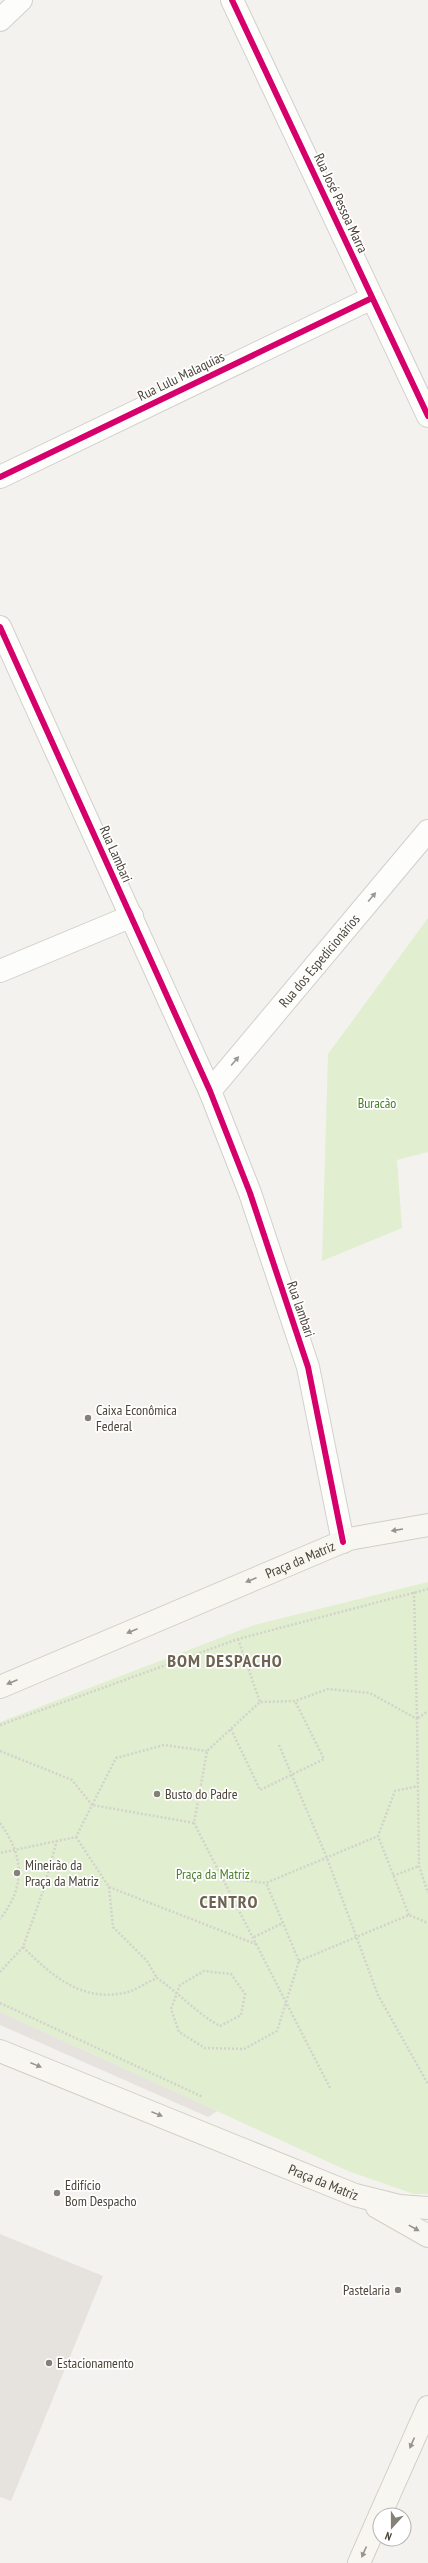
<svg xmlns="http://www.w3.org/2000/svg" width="428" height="2563" font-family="'PT Sans Narrow',sans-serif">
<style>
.green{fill:#e1eecf}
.parking{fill:#e6e3df}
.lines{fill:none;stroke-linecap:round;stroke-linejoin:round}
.street-casing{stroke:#d2d0cb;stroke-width:24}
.secondary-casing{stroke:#d3cfc5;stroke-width:24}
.path{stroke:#d3d2cc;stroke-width:2.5;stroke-dasharray:2 2;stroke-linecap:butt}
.street{stroke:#fdfdfc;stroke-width:22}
.secondary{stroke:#f7f6f1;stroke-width:22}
.cycleway-casing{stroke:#fff;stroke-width:8}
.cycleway{stroke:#d6006c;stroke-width:6}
.oneway{fill:#9b9791}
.oneway2{fill:#98948c}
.poi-dot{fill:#868178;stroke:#fff;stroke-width:1.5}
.labels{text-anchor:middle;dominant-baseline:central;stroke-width:3.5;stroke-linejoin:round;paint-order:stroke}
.street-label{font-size:14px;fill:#4b4439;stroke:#fff}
.park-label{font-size:14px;fill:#4a7f2a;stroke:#fff}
.poi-label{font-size:14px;fill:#4b4439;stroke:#fff;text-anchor:start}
.district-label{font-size:18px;font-weight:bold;letter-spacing:1px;fill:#6e6250;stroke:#fff}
</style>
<rect width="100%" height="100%" fill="#f4f2ee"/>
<path class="green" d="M428,918V1152L397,1160L402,1228L322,1261L328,1054Z
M428,1582V2194H414L348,2171L0,2012V1722L254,1625Z"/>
<path class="parking" d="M0,2012L217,2111L208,2117L0,2025Z
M0,2234L103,2276L11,2501L0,2497Z"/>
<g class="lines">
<defs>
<g id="street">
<path d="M232,0L428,416"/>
<path d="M0,20L21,0"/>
<path d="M0,477L372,298"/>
<path d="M0,627L210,1091L250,1193L308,1367L343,1542"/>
<path d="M0,971L132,916"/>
<path id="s1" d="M210,1091L428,831"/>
</g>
<g id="secondary">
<path id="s2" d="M0,1687L349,1539L428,1525"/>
<path id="s3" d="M0,2051L355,2195L399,2206L428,2208"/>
<path d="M377,2207L428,2236"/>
<path d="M380,2515L428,2407"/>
<path d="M359,2563L380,2515"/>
</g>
</defs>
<use href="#street" class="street-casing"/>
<use href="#secondary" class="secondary-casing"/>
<path class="path" d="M414,1592L417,1718
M238,1639L260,1702
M418,1718L428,1711
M0,1725L238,1639L428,1589
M231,1729L260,1790L324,1759L295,1701
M279,1745L327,1858L378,1995L428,2084
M0,1751L72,1780L92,1805L76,1837L0,1853
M0,1823C24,1856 26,1886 0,1919
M194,1823L92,1805L116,1758L164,1745L207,1751
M76,1837L109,1887L258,1945
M393,1876L419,1866
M223,1878L266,1883L378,1836
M109,1887L113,1927L147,1961L157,1978
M409,1915L378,1836L395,1791L418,1786
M254,1937L283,1923
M23,1947C51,1975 81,2002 124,1993C135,1991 147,1982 157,1978C179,1993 196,2013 220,2026L241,2015L245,1994L231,1974L204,1971L180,1985L171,2009L179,2032L205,2048L244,2049L277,2031L299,1961L266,1883
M299,1961L409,1915L428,1923
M0,1972L23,1947L43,1891L57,1840
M0,2003L203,2097
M330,2088L194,1823L207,1751L260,1702L295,1701L328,1689L370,1693L417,1719L419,1866L428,1893"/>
<use href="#street" class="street"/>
<use href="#secondary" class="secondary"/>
<defs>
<path id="cycleway" d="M232,0L428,416
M0,477L372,298
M0,627L210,1091L250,1193L308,1367L343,1542"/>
</defs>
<use href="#cycleway" class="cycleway-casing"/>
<use href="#cycleway" class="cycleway"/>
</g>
<defs><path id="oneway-solid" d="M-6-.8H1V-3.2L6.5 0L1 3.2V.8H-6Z"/></defs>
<g class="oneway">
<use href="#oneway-solid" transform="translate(372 897) rotate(-50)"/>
<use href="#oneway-solid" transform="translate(235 1061) rotate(-50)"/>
</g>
<g class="oneway2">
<use href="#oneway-solid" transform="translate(397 1530) rotate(171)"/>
<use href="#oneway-solid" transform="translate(251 1580) rotate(157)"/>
<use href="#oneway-solid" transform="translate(132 1631) rotate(157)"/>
<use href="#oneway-solid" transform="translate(12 1682) rotate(157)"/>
<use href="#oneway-solid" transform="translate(36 2065) rotate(22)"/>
<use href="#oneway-solid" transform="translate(157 2114) rotate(22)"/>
<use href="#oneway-solid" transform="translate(414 2228) rotate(29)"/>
<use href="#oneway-solid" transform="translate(412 2443) rotate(114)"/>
<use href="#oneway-solid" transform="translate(364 2552) rotate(114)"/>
</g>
<g class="poi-dot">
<circle cx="88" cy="1418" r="4"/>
<circle cx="157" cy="1794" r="4"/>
<circle cx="17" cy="1873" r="4"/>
<circle cx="57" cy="2193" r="4"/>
<circle cx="398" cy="2290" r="4"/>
<circle cx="49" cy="2363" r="4"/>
</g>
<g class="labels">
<g class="street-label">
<text transform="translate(341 203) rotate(65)">Rua José Pessoa Marra</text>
<text transform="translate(181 376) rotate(-26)">Rua Lulu Malaquias</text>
<text transform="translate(116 854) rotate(66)">Rua Lambari</text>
<text stroke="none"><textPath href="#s1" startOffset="170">Rua dos Espedicionários</textPath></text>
<text transform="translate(301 1309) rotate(71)">Rua lambari</text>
<text stroke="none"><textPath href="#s2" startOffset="326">Praça da Matriz</textPath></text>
<text stroke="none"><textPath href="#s3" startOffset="349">Praça da Matriz</textPath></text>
</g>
<g class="park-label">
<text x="377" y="1103">Buracão</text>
<text x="213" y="1874">Praça da Matriz</text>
</g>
<g class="poi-label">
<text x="96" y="1410">Caixa Econômica<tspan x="96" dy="16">Federal</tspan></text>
<text x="165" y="1794">Busto do Padre</text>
<text x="25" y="1865">Mineirão da<tspan x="25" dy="16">Praça da Matriz</tspan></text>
<text x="65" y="2185">Edifício<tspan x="65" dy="16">Bom Despacho</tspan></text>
<text x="390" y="2290" text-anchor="end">Pastelaria</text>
<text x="57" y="2363">Estacionamento</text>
</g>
<g class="district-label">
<text x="225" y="1660">BOM DESPACHO</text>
<text x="229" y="1901">CENTRO</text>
</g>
</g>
<g transform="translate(392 2527) rotate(201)"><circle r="19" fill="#ffffff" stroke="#b7b4b0"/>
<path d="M0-3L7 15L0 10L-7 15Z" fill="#868178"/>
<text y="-6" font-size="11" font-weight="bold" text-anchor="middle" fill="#4b4439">N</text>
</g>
</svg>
